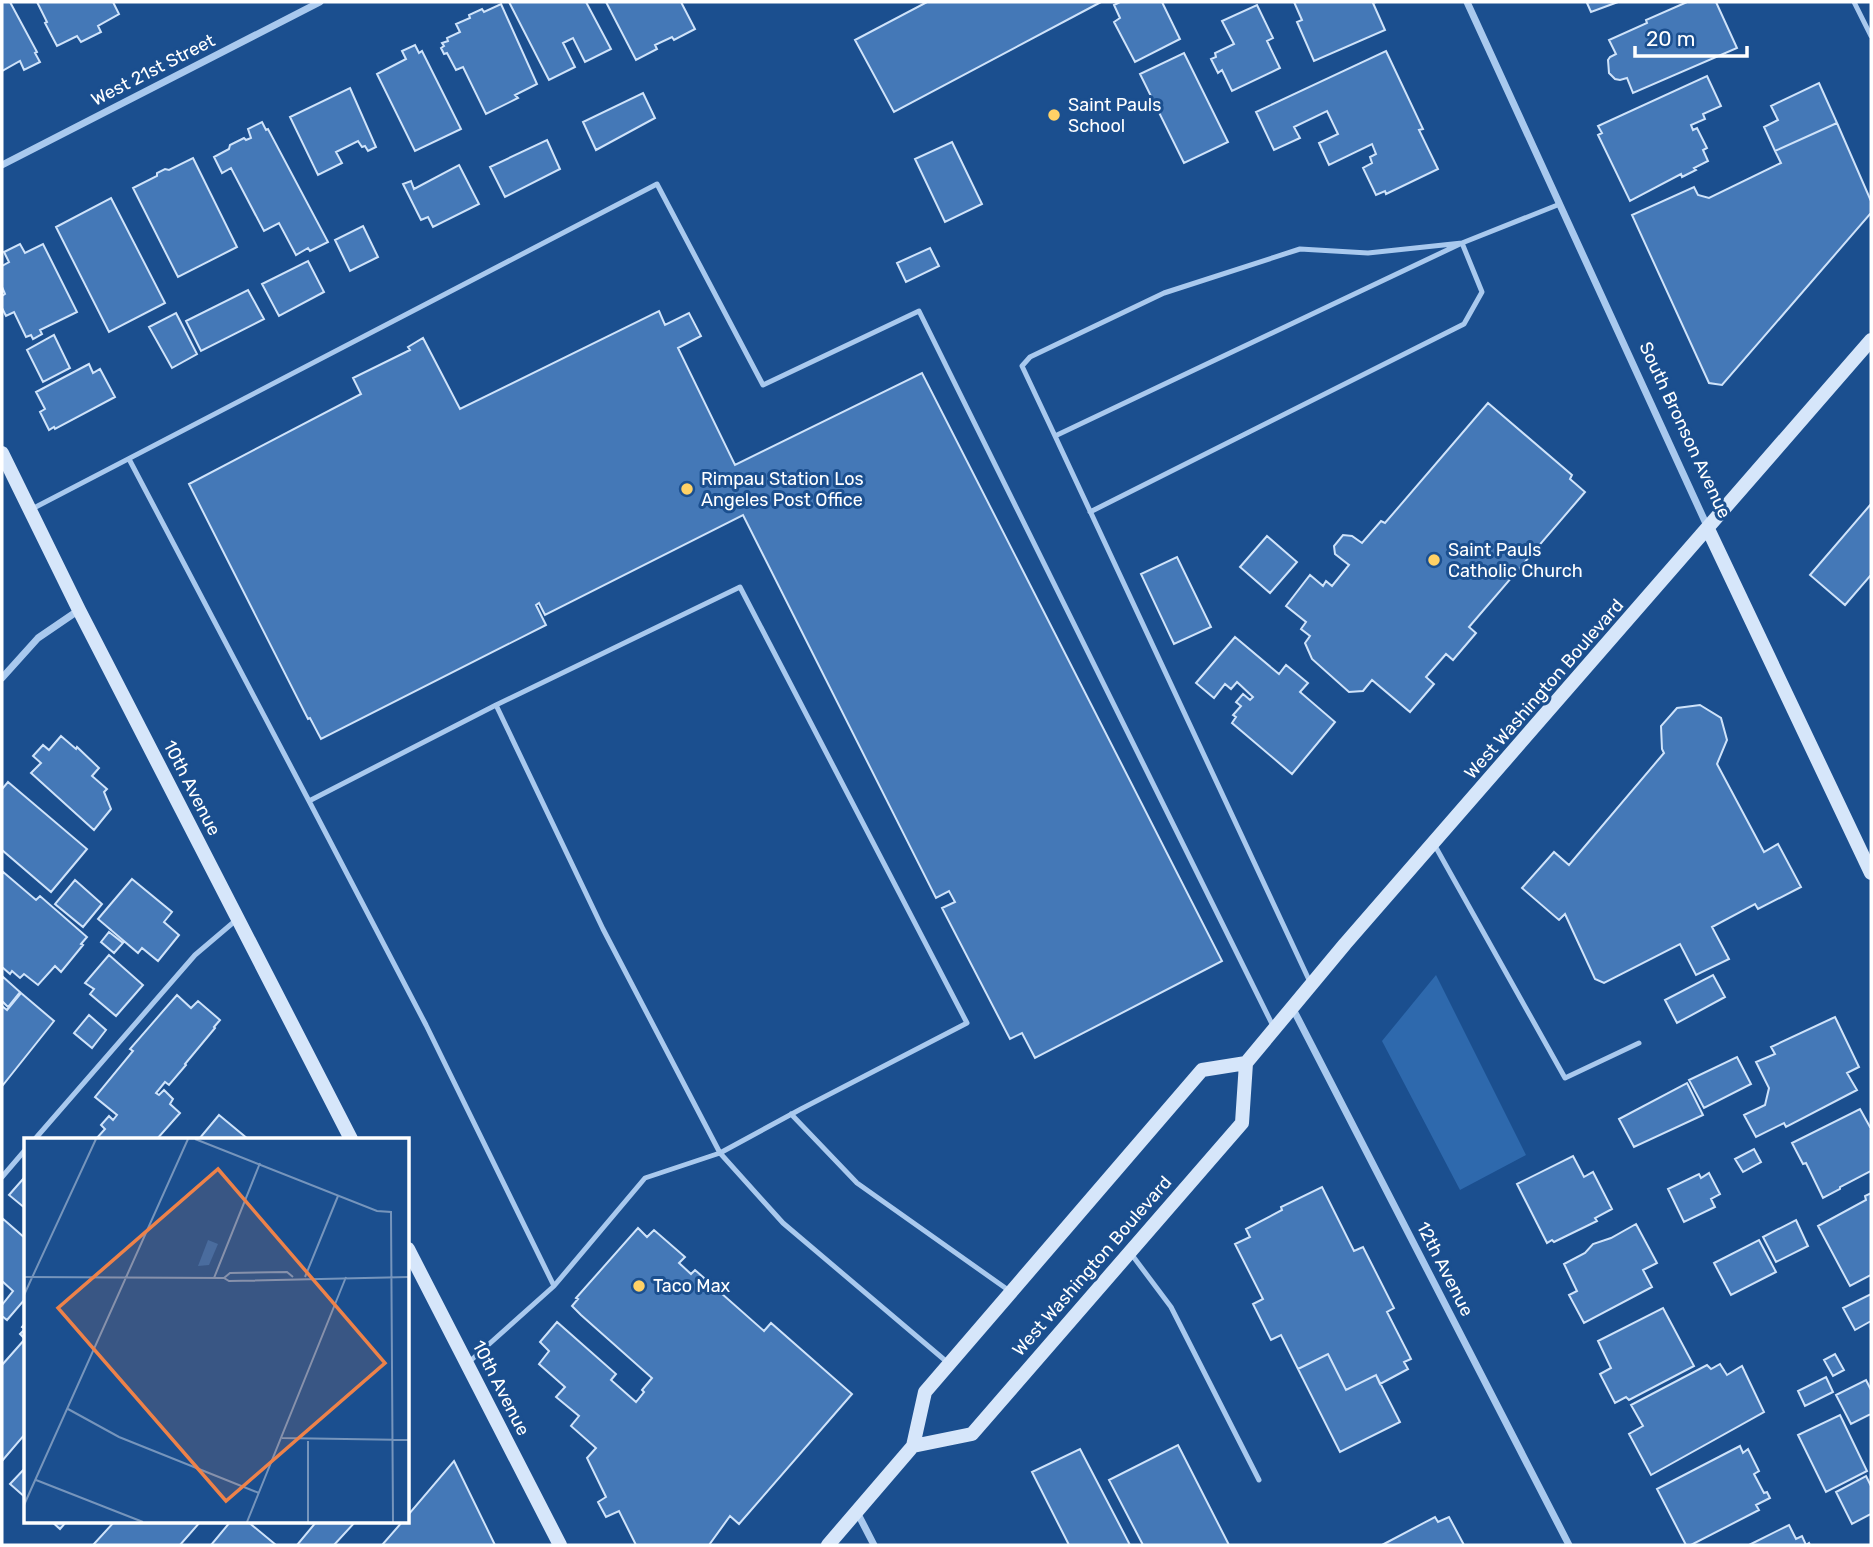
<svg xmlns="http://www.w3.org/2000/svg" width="1873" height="1547" font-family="Rubik,sans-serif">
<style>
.green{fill:#2e69ad}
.building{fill:#4478b7;stroke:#cfe3fa;stroke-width:2}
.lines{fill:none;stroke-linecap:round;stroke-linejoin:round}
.lane{stroke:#a9c9ee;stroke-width:5}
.street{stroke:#a9c9ee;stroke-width:7}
.secondary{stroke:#d6e6fa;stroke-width:14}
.poi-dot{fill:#ffd166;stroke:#1b4f8f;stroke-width:2.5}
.labels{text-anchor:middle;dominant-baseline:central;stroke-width:6;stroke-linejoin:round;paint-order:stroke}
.street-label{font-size:18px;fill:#fff;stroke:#1b4f8f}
.poi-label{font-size:18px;fill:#fff;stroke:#1b4f8f;text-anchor:start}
.inset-road{fill:none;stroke:#7695bc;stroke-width:2}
.view{fill:#ee8249;fill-opacity:0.15;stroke:#ee8249;stroke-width:3.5}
.inset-edge{fill:none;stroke:#fff;stroke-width:3.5}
</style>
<rect width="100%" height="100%" fill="#1b4f8f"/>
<path class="green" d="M1436,975L1526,1155L1460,1190L1382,1041Z"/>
<path class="building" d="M2,2H10L37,52L35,53L40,62L24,70L20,61L2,71Z
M37,2H113L119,14L98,26L101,32L81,42L77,36L57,46L45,23L47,22Z
M509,2H586L611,49L585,62L573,38L563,43L575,67L549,80Z
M606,2H681L695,29L674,40L672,37L655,45L657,49L636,60Z
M927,2H1101L894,112L855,40Z
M1120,2H1162L1180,39L1135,62L1114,22L1120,18L1114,5Z
M1294,2H1376L1373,3L1385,30L1314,61L1297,22L1302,20Z
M1590,2H1618L1591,12L1587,3Z
M1687,2H1716L1737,48L1633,93L1627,78L1620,80L1615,79L1609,73L1608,60L1610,57L1616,54L1609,40L1647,23L1646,20Z
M501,4L537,84L515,95L518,98L486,114L463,67L456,70L447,53L444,54L441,48L444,46L442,43L448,41L447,38L460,32L456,24L470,18L469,15L482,9L484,12Z
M1257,5L1273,38L1267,41L1280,68L1232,91L1222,70L1218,73L1211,59L1216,57L1215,53L1234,44L1222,21Z
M415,45L419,53L422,51L461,129L415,151L377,74L406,59L402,51Z
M1386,51L1423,129L1419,130L1438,169L1386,194L1385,191L1376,195L1363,168L1372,163L1370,157L1376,154L1372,144L1329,165L1319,143L1338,134L1327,111L1294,127L1300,138L1274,150L1256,112Z
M1184,53L1228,142L1184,163L1140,74Z
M1707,76L1721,106L1703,114L1705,119L1691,125L1693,130L1697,128L1707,148L1703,150L1708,161L1694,168L1696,170L1682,177L1681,174L1630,201L1598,135L1602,133L1598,126Z
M1819,83L1837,123L1775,151L1764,127L1778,120L1771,106Z
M350,88L376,147L368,151L365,146L362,147L358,141L336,152L342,163L318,175L290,117Z
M643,93L655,118L596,150L583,122Z
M262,122L266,130L268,129L328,242L310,251L308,248L296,255L279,223L264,231L231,168L222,173L214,157L229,149L230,145L244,138L246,140L251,138L248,129Z
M1837,123L1871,201V213L1722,385L1709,383L1632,215L1694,187L1698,195L1709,198L1781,163L1775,151Z
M547,140L560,169L505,197L490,167Z
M952,142L982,204L945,222L915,159Z
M193,158L237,247L178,277L133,188L157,176V173L165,169L169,170Z
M459,165L479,204L433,227L428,217L421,220L403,184L411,181L414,189Z
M111,198L165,303L109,332L56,227Z
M363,226L378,257L350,271L335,240Z
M20,244L25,253L43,244L77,312L40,330L42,334L33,339L31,335L26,337L14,312L6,316L2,308V296L5,294L2,287V266L9,262L4,252Z
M930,248L939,266L906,282L897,263Z
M308,261L324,292L279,316L262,284Z
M248,290L264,319L201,351L186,321Z
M659,311L665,325L689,313L701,336L678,348L735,465L922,373L1222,961L1035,1058L1022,1033L1010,1039L942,908L955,902L949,891L936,898L743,515L545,615L539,603L536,605L546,625L321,739L310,718L308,719L189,484L361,394L353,378L410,350L408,347L423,338L460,409Z
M176,313L197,354L172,368L149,327Z
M54,335L70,368L43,382L27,350Z
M89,364L93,373L100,369L115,397L55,429L54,427L49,430L40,412L45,409L36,392Z
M1488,403L1572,475L1570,479L1585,492L1469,627L1476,633L1453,660L1446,654L1426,677L1434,684L1410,712L1372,680L1363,691L1349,692L1312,659L1305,643L1310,636L1301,629L1306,622L1286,606L1310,575L1323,586L1326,581L1332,586L1349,565L1335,554L1334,546L1343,535L1352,536L1362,543L1381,521L1385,523Z
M1871,504V575L1845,605L1810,575Z
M1267,536L1297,562L1270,593L1240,567Z
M1177,557L1211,627L1174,644L1141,574Z
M1235,637L1279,674L1286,665L1308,683L1300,692L1335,722L1292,774L1232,723L1236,717L1233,715L1241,706L1236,702L1243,694L1250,700L1253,697L1237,682L1231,689L1225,684L1214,698L1196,683Z
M1700,705L1721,718L1727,740L1717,764L1764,852L1778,844L1801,887L1758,909L1755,904L1712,927L1729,959L1696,975L1680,944L1604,983L1595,979L1565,914L1559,920L1522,888L1554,852L1569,865L1664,753L1662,749L1661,726L1677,708Z
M61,736L76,749L77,747L99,768L92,776L107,789L104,792L111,809L94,830L31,773L41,763L33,756L43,745L49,750Z
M8,782L87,849L51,892L2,850V789Z
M2,871L36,900L40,896L87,937L81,944L83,945L61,972L55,966L38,985L24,974L20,978L12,971L10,974L2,967Z
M132,879L172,912L164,922L179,935L158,961L142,948L138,953L98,919Z
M75,880L102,904L83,927L55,904Z
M109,932L123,943L114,953L101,942Z
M109,955L143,985L116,1016L90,994L94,989L85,983Z
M1713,975L1725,997L1677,1023L1665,1000Z
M2,976L20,992L8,1007L2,1001Z
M21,993L54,1021L3,1085L2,1083V1006L7,1010Z
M177,995L191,1008L198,1001L220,1020L214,1027L215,1028L185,1064L186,1065L169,1085L165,1082L156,1093L159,1095L164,1090L173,1099L170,1104L180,1113L157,1139H96L105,1129L101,1125L109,1116L113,1120L117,1115L95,1097L133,1051L130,1049Z
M89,1015L106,1030L92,1048L74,1033Z
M1835,1017L1859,1067L1847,1073L1857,1090L1786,1127L1784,1123L1756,1137L1744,1115L1765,1105L1769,1088L1756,1062L1775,1054L1771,1047Z
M1737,1057L1751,1084L1704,1108L1689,1080Z
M1687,1083L1703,1115L1634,1147L1619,1119Z
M1860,1109L1870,1127H1871V1171L1840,1187V1189L1823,1198L1806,1163L1803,1164L1792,1143Z
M219,1115L248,1139H199Z
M1754,1149L1761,1162L1743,1172L1735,1159Z
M1573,1156L1584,1177L1593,1172L1612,1209L1595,1218L1597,1221L1554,1242L1552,1240L1547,1243L1517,1184Z
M1709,1173L1720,1194L1711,1199L1715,1207L1684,1222L1668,1189L1699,1174L1701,1178Z
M23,1179L26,1182V1209L9,1195Z
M1322,1187L1354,1251L1363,1247L1394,1308L1387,1312L1411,1359L1404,1362L1408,1369L1380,1384L1376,1375L1346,1390L1328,1354L1298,1369L1281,1335L1271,1340L1253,1304L1263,1299L1235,1244L1250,1237L1246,1229L1282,1210L1281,1207Z
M1871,1193V1275L1850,1286L1818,1226L1866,1200L1865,1196Z
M2,1218L26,1239V1298L7,1320L2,1316V1305L13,1291L2,1281Z
M1796,1220L1808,1246L1776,1262L1763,1237Z
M1636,1224L1657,1263L1643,1270L1652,1287L1584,1323L1569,1295L1577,1291L1564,1264L1585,1253L1593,1244L1611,1238Z
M638,1228L647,1237L654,1230L685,1257L679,1263L691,1274L695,1270L764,1331L771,1323L852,1394L739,1524L730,1516L709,1545H636L619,1511L606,1517L598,1502L606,1497L587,1458L596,1448L571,1426L579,1416L556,1397L565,1387L539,1364L549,1351L540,1342L557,1322L616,1374L611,1380L636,1402L644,1392L642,1390L652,1378L581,1315L572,1306L578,1299L576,1298Z
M1759,1240L1776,1272L1731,1295L1714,1263Z
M1871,1294V1321L1855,1330L1843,1308Z
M1663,1308L1694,1366L1629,1400L1626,1397L1615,1403L1600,1374L1611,1368L1598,1341Z
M26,1322V1433L2,1461V1365L25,1339L20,1334L25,1329L22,1327Z
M1328,1354L1346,1390L1376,1375L1400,1422L1340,1452L1298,1369Z
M1835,1354L1844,1370L1833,1376L1824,1360Z
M1720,1364L1727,1375L1742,1366L1764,1412L1651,1475L1629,1434L1643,1426L1631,1405L1707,1365L1711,1369Z
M1826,1377L1833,1392L1805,1406L1798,1391Z
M1866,1380L1871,1390V1414L1851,1424L1836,1395Z
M1840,1415L1867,1471L1826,1492L1798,1435Z
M1178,1445L1229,1545H1143L1109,1480Z
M1740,1446L1743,1453L1748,1449L1759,1471L1754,1474L1764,1493L1767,1492L1770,1498L1756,1505L1759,1510L1691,1545H1686L1657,1489Z
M1080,1449L1130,1545H1069L1032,1472Z
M454,1461L495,1545H382L403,1521H408V1515Z
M26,1467V1498L10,1484Z
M1866,1476L1871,1486V1514L1852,1524L1836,1492Z
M1435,1517L1438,1522L1449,1517L1464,1545H1382Z
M51,1521H67L60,1529Z
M115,1521H201L180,1545H93Z
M231,1521H247L276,1545H211Z
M317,1521H356L334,1545H297Z
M1789,1525L1796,1539L1802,1536L1806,1545L1809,1543L1810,1545H1749Z"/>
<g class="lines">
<path class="lane" d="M1854,2L1871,36
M1055,436L1022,366L1030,357L1164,293L1300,249L1368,253L1462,243L1482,292L1464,324L1090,512
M129,459L309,801
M30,510L657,184L763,385L919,311L1273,1026
M496,705L740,587L967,1023L801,1109L720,1153L645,1178L554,1286
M1434,844L1565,1078L1639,1043
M1310,982L1055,436L1462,243L1560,204
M791,1114L857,1183L1011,1292
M35,1139L195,955L235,921
M2,1177L26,1149
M1132,1255L1171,1307L1259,1480
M469,1362L554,1286L426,1025L309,801L496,705L603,929L720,1153L783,1223L947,1362"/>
<path class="street" d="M1467,2L1708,528
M2,165L320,2
M2,678L38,638L79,610
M1292,1007L1569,1545
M857,1512L874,1545"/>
<path class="secondary" d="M2,453L79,610L351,1139
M1708,529L1871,873
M408,1249L560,1545
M913,1446L972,1434L1242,1123L1246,1063L1345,944L1871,340
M828,1545L913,1446L925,1392L1202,1070L1246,1063"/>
</g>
<g class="poi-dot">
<circle cx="1054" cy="115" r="7"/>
<circle cx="687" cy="489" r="7"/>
<circle cx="1434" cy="560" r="7"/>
<circle cx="639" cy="1286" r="7"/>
</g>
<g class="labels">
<g class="street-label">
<text transform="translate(153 70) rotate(-27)">West 21st Street</text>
<text transform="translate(1685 430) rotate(65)">South Bronson Avenue</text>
<text transform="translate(1544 689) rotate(-49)">West Washington Boulevard</text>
<text transform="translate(192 788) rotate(63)">10th Avenue</text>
<text transform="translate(1092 1266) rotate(-49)">West Washington Boulevard</text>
<text transform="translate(1445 1269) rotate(63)">12th Avenue</text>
<text transform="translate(501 1388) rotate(63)">10th Avenue</text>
</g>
<g class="poi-label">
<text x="1068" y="105">Saint Pauls<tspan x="1068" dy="21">School</tspan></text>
<text x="701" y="479">Rimpau Station Los<tspan x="701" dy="21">Angeles Post Office</tspan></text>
<text x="1448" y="550">Saint Pauls<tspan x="1448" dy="21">Catholic Church</tspan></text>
<text x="653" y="1286">Taco Max</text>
</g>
</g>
<g transform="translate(24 1138)">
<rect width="385" height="385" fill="#1b4f8f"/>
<path d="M184,102L194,106L185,127L174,128Z" fill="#2e69ad"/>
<path class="inset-road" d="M171,1L353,73L367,74L369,384M0,139L200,140L205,143L385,139M281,139L314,58M190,140L236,25M200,140L206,135L263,134L269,139M0,157L72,1M44,271L95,299L235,355M258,300L385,302M284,303V384M12,342L119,384M0,367L164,1M223,384L322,139"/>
<path class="view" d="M194,31L361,225L202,363L34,170Z"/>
<rect width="385" height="385" class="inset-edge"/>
</g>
<rect width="1873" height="1547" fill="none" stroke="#ffffff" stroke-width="7"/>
<path d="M1635 46v10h112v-10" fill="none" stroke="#ffffff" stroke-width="3.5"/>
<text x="1646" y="46" font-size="21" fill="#ffffff" stroke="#1b4f8f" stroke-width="5" paint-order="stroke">20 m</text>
</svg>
